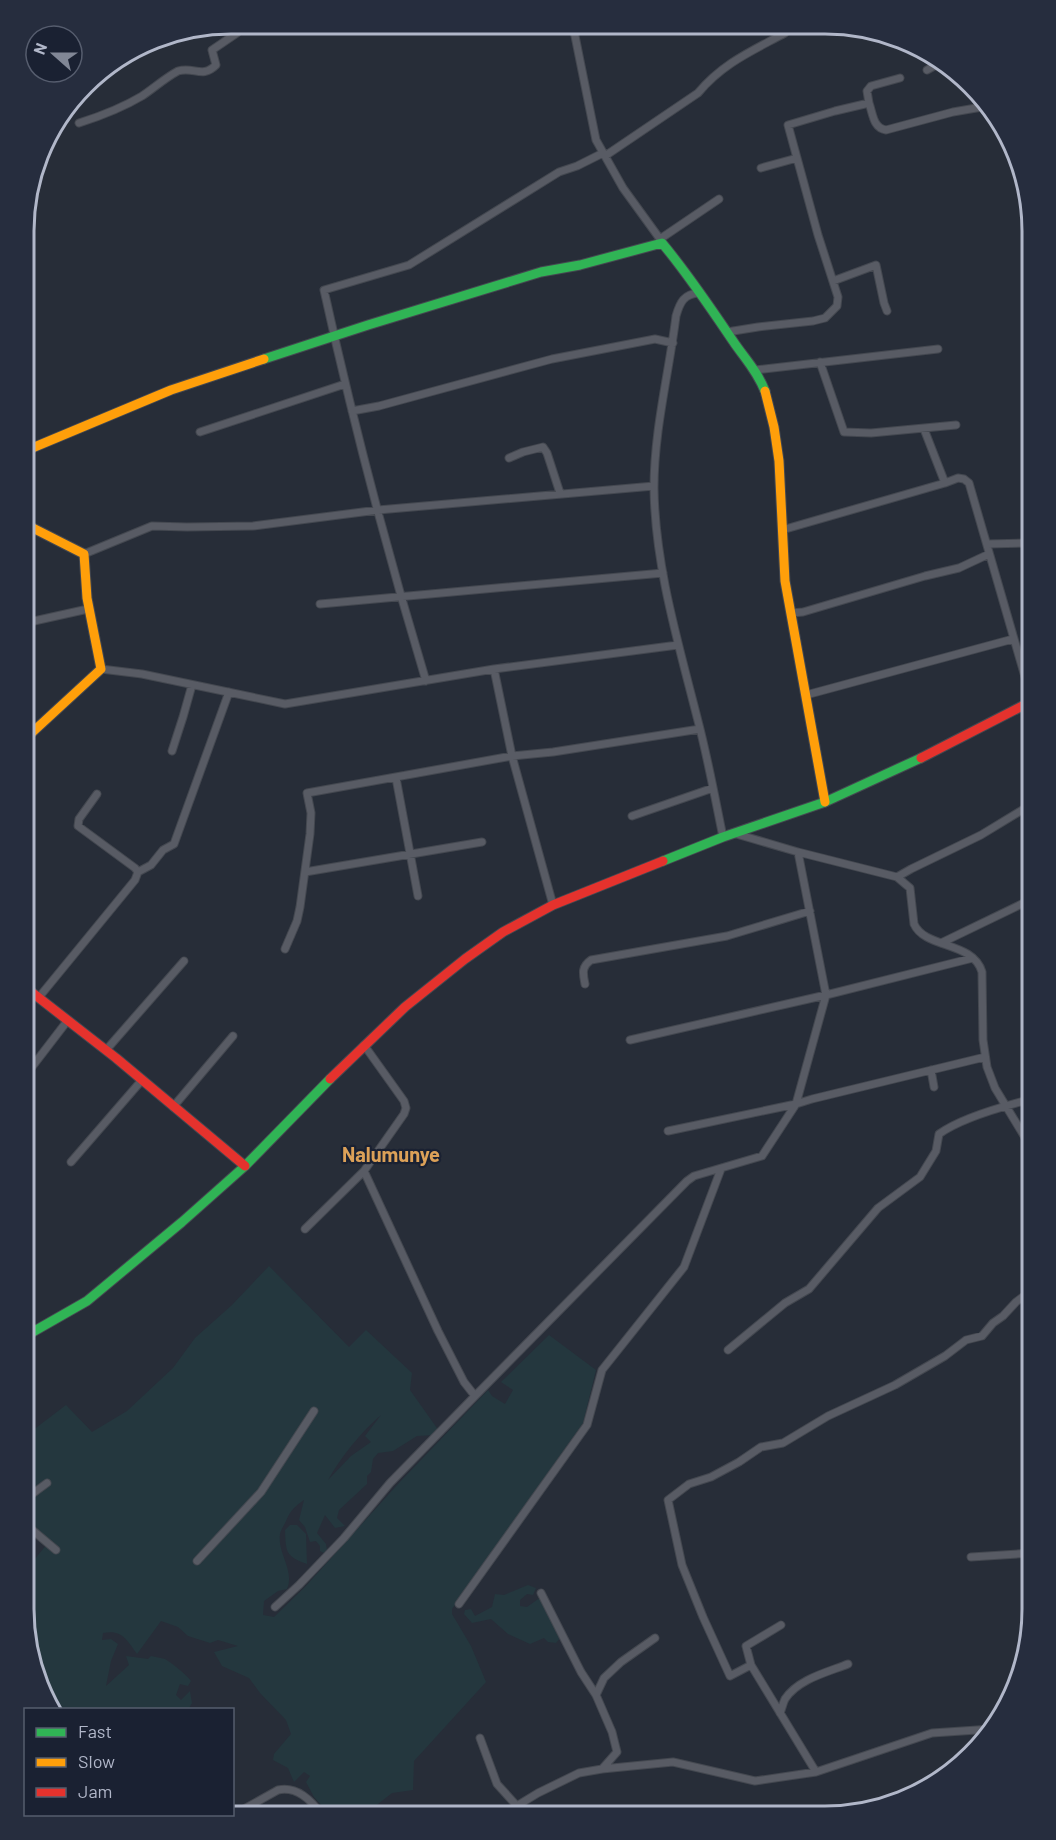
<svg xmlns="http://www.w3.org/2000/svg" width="1056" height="1840" font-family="Barlow,sans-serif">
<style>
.green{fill:#24373e;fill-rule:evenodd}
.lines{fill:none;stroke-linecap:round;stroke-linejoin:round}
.street-casing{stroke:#444850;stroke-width:9}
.fast-casing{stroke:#444850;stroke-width:11}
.slow-casing{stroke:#444850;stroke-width:11}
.jam-casing{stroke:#444850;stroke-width:11}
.street{stroke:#585b64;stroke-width:7}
.fast{stroke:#30b455;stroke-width:9}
.slow{stroke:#ff9f0a;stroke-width:9}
.jam{stroke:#e5322d;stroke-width:9}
.labels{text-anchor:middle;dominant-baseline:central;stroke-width:4.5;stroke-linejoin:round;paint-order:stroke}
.quarter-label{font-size:20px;font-weight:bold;fill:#dca158;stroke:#1a2132}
.rim{fill:none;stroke:#b1b7c9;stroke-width:3}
</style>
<rect width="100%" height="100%" fill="#272d38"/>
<path class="green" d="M269,1266L349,1347L366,1330L412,1373L410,1390L439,1431L434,1435L417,1436L393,1451L378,1453L373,1459L371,1472L367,1476V1484L339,1510L337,1518L345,1526L335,1528L325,1515L317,1533L326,1544L327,1550L324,1553L320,1551V1546L316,1541L310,1542L305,1527L299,1520L304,1500C295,1506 290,1511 286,1521C284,1525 281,1530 280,1534C277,1553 295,1570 287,1589L278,1591L264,1601L263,1615L274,1617L305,1587L398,1484L488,1390L492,1396L505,1404L513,1390L501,1382L549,1335L596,1370L583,1423L452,1609V1614L471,1646L486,1682L414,1761L413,1790L392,1793L364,1815H330L314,1797L306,1782L310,1776L304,1772L294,1782L288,1768L273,1760L274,1754L291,1734L286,1720L260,1693L249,1678L222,1666L214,1652L238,1646L218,1640L210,1643L188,1636L178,1627L161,1621L137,1654C127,1640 122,1629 103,1633L102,1640L111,1639L118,1644L111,1661L106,1686L129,1665L126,1656L148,1659L151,1656C155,1657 161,1658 165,1659C172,1663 188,1676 191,1681L188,1686L180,1684L176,1695L181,1700L190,1691L192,1703L188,1710L58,1709L35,1675L24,1608V1572L48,1543L24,1514V1437L66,1405L92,1432L127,1411L173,1368L195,1338L232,1305ZM381,1415L365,1436L371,1442L351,1456L328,1480C341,1457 361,1432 381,1415Z
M290,1525H297L306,1534L307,1564C285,1556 286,1552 285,1530Z
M528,1585L536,1588L533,1595L527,1594L520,1600V1606L527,1607L541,1597L561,1637L556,1643L548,1642L544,1638L530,1644L508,1634L491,1619L472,1623L464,1614L465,1610L471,1609L475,1616L492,1607L495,1594L504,1595Z"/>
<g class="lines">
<defs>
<path id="street" d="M317,25L319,26
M573,26L596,140L623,188L660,239L719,199
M927,70L938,64
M869,103C873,114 873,128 886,130L953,112L982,107
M79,123C101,116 122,108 142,96C154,88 165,78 178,71C194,66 202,79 216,65L212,50L237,33L244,24
M605,156L698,93C723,63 752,51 785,33L784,27
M761,168L797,158
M833,281L876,265L884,303L887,311
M699,293C684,294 680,302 676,316C669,373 654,430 654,488C655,567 679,645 698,721C708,759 715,798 723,837
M727,332L758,327L813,321L825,318L837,306L838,297L818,235L788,125L835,111L869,103L867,91L871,86L900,78
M820,362L844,432L871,433L956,425
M755,370L938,349
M352,411L379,406L552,359L655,339L673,343
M924,429L945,483
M200,432L345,384
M509,458L523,452L543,447L547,453L560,493
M782,530L945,483L958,478L964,479L969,483L1032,701
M987,544L1032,543
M84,554L152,526L187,527L253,526L378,510L654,486
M320,604L663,573
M791,613L803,612L925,576L959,568L989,554
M25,623L88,609
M101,669L142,674L285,704L494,669L512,756L553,905
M494,669L678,645
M426,681C387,552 353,422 324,290L409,265L559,172L577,166L603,153
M806,695L1013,639
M172,751L183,717L192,685
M396,778L418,896
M97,794L79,819L78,826L135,868L138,872
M632,816L713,788
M733,833L798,852L897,877L910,888L914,924C925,949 973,941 982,972L983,1040L987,1067L995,1088L1032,1149
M305,872L482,842
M897,877L911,869L981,835L1032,804
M941,943L1032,899
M285,949L297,921L300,907L310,834L311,813L307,793L512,756L553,752L700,729
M585,984C583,974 581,967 591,960L727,936L810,911
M40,996L135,880L138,872L151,865L163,850L174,844L229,692
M630,1040L826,995L973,958
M107,1049L184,961
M931,1070L934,1087
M25,1076L68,1020
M173,1107L233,1036
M668,1131L796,1104L826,995L798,852
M71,1162L142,1080
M364,1171L438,1331L464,1382L475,1396L687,1181L694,1176L762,1156L796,1104L812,1099L985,1057
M305,1229L364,1171L404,1114L406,1108L404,1101L364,1045
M728,1350L785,1303L809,1289L878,1208L920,1177L936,1151L939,1134C961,1118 1004,1106 1032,1099
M24,1500L47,1483
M24,1523L56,1550
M971,1557L1032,1553
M197,1561L261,1492L314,1411
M541,1593L581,1672L596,1695
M459,1604L587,1425L602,1370L684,1267L721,1169
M275,1607L299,1585L344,1538L390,1483L475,1396
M751,1665L746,1646L781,1625
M780,1713C782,1708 783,1703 785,1699C798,1679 828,1672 848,1664
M480,1738L497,1784L517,1806
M602,1769L617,1752L612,1732L596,1695L604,1678L621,1662L655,1638
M816,1772L751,1665L730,1676L703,1617L682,1565L668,1500L689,1484L711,1477L739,1462L761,1447L783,1443L828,1416L895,1385L945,1356L966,1340L982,1336L993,1323L1003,1316L1016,1302L1032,1290
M235,1814L278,1790C297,1786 311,1800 322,1815
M502,1815L538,1793L579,1773L602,1769L673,1762L755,1781L816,1772L932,1733L992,1729"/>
<path id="fast" d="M264,359L368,325L541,272L580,265L662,243C688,274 710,307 733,341C745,359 756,369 765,391
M663,861L723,837L825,802L921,758
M24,1337L87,1301L182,1222L245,1166L330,1079"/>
<path id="slow" d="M765,391L774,427L779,461L785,581L825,802
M25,451L171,390L264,359
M25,524L84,554L87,598L101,669L25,739"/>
<path id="jam" d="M921,758L1032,701
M25,987L116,1058L245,1166
M330,1079L405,1007L465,959L503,932L553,905L663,861"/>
</defs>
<use href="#street" class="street-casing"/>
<use href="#fast" class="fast-casing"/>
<use href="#slow" class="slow-casing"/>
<use href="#jam" class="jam-casing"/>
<use href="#street" class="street"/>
<use href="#fast" class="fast"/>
<use href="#slow" class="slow"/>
<use href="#jam" class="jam"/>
</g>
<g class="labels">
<g class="quarter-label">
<text x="391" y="1154">Nalumunye</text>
</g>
</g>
<path d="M0 0H1056V1840H0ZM231 34H825A197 197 0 0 1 1022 231V1609A197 197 0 0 1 825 1806H231A197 197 0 0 1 34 1609V231A197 197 0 0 1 231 34Z" fill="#262d3e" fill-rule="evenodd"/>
<path class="rim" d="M231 34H825A197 197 0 0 1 1022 231V1609A197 197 0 0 1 825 1806H231A197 197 0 0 1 34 1609V231A197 197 0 0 1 231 34Z"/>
<rect x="24" y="1708" width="210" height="108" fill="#1a2132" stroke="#565d6e" stroke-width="1.5"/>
<rect x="36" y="1728" width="30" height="9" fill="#30b455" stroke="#565d6e" stroke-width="1.5"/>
<text x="78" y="1738" font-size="18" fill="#b1b7c9">Fast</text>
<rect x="36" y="1758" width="30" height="9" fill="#ff9f0a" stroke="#565d6e" stroke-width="1.5"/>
<text x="78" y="1768" font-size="18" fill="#b1b7c9">Slow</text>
<rect x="36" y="1788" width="30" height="9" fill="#e5322d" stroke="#565d6e" stroke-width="1.5"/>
<text x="78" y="1798" font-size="18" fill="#b1b7c9">Jam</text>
<g transform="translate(54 54) rotate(291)"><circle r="28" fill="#1a2132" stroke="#565d6e" stroke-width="1.5"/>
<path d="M0-4.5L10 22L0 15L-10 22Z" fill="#818796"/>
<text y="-9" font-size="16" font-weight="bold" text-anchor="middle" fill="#b1b7c9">N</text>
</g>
</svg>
